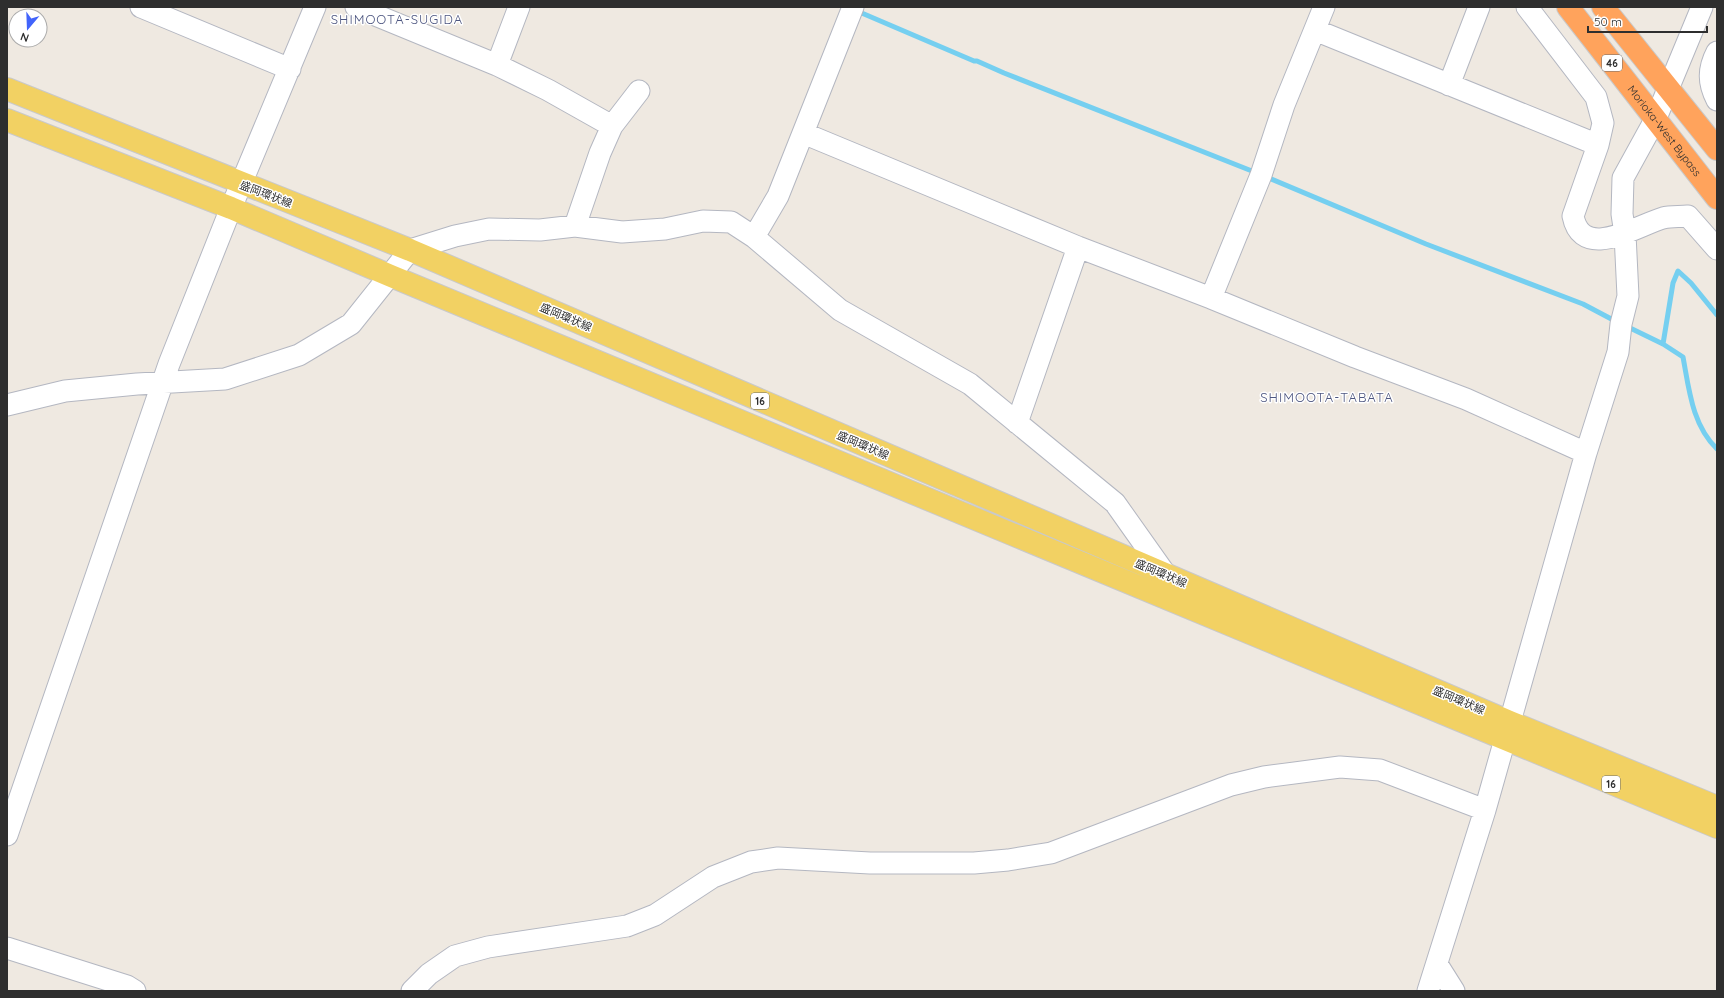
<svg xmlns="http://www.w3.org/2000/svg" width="1724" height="998" font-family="Quicksand,'Noto Sans JP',sans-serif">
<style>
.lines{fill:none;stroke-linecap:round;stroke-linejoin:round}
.stream{stroke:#75cff0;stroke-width:5}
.minor-casing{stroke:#b4b7c1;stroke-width:23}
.major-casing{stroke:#c9c9c9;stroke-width:24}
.highway-casing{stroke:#c9c9c9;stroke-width:24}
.minor{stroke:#fff;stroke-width:21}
.major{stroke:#f2d163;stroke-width:22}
.highway{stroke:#ffa35c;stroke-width:22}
.labels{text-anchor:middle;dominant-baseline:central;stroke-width:3;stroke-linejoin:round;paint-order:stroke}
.shield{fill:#fff;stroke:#6d6d6d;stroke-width:1}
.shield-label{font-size:10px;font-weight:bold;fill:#2e2e2e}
.street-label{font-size:11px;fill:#2e2e2e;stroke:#fff}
.quarter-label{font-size:13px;letter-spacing:1px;fill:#4d5680;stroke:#fff}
</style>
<rect width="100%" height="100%" fill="#efe9e1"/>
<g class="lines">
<path class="stream" d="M857,11L974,61H977L1004,73L1257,173
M1264,176L1426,244L1583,304L1617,322
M1626,326L1663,344L1683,357C1689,389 1692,425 1717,449
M1663,344L1673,283L1678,271L1691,283L1717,315"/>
<defs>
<path id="minor" d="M141,7L290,69
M356,7L497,65L548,90L612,126
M1527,7L1596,97L1603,123L1598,145L1573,216C1582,262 1636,226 1663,218C1671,216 1680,217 1688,216L1717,249
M1315,30L1598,145
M1717,52C1708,69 1708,83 1717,100
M497,65L519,7
M1449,85L1479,7
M803,133L1078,247L1211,298L1355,357L1466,399L1586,453
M575,226L600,153L612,126L639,91
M754,237L778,196L853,7
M1211,298L1261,175L1284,105L1324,7
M7,405L65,391L137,384L225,379L299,355L351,324L410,250L455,236L489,229L540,230L575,226L622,232L665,229L703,221L731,222L754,237L840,310L970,384L1115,503L1166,575
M1017,423L1078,247
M7,835L169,364L231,208L315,7
M7,948L127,986L135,991
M1437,964L1454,991
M412,991L429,974L455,956L488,947L627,926L655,915L713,877L751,862L778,858L870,863H974L1008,860L1051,853L1231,785L1264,777L1340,767L1380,770L1485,810
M1428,991L1485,810L1586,453L1618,352L1621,324L1628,296L1625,234L1622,214L1623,178L1656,118L1702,7"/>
<path id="major" d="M7,89L410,250L1510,722L1717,807
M7,120L231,208L391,276L1717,827"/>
<g id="highway">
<path id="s1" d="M1568,7L1717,198"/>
<path d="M1603,7L1717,149"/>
</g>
</defs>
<use href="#minor" class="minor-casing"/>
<use href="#major" class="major-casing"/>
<use href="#highway" class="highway-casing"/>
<use href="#minor" class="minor"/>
<use href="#major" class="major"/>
<use href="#highway" class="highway"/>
</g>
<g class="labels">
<g class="shield">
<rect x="1602" y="55" width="20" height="16" rx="3"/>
<rect x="751" y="393" width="18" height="16" rx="3"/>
<rect x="1602" y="776" width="18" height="16" rx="3"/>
</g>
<g class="shield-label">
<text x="1612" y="63">46</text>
<text x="760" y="401">16</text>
<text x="1611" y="784">16</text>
</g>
<g class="street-label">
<text stroke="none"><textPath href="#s1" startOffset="157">Morioka-West Bypass</textPath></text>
<text transform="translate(266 194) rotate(21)">盛岡環状線</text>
<text transform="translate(566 317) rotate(23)">盛岡環状線</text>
<text transform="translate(863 445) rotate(23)">盛岡環状線</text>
<text transform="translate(1161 573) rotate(23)">盛岡環状線</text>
<text transform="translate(1459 700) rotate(23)">盛岡環状線</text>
</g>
<g class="quarter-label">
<text x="397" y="19">SHIMOOTA-SUGIDA</text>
<text x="1327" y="397">SHIMOOTA-TABATA</text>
</g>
</g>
<rect width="1724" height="998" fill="none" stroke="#2e2e2e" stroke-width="16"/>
<g transform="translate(28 28) rotate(199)"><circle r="19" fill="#ffffff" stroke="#ababab"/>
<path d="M0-3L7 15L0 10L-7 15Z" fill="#4264fb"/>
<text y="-6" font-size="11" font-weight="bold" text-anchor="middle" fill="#2e2e2e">N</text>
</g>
<path d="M1588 26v6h119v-6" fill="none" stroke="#2e2e2e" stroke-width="2"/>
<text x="1594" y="26" font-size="12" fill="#2e2e2e" stroke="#ffffff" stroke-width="3" paint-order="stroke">50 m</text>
</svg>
